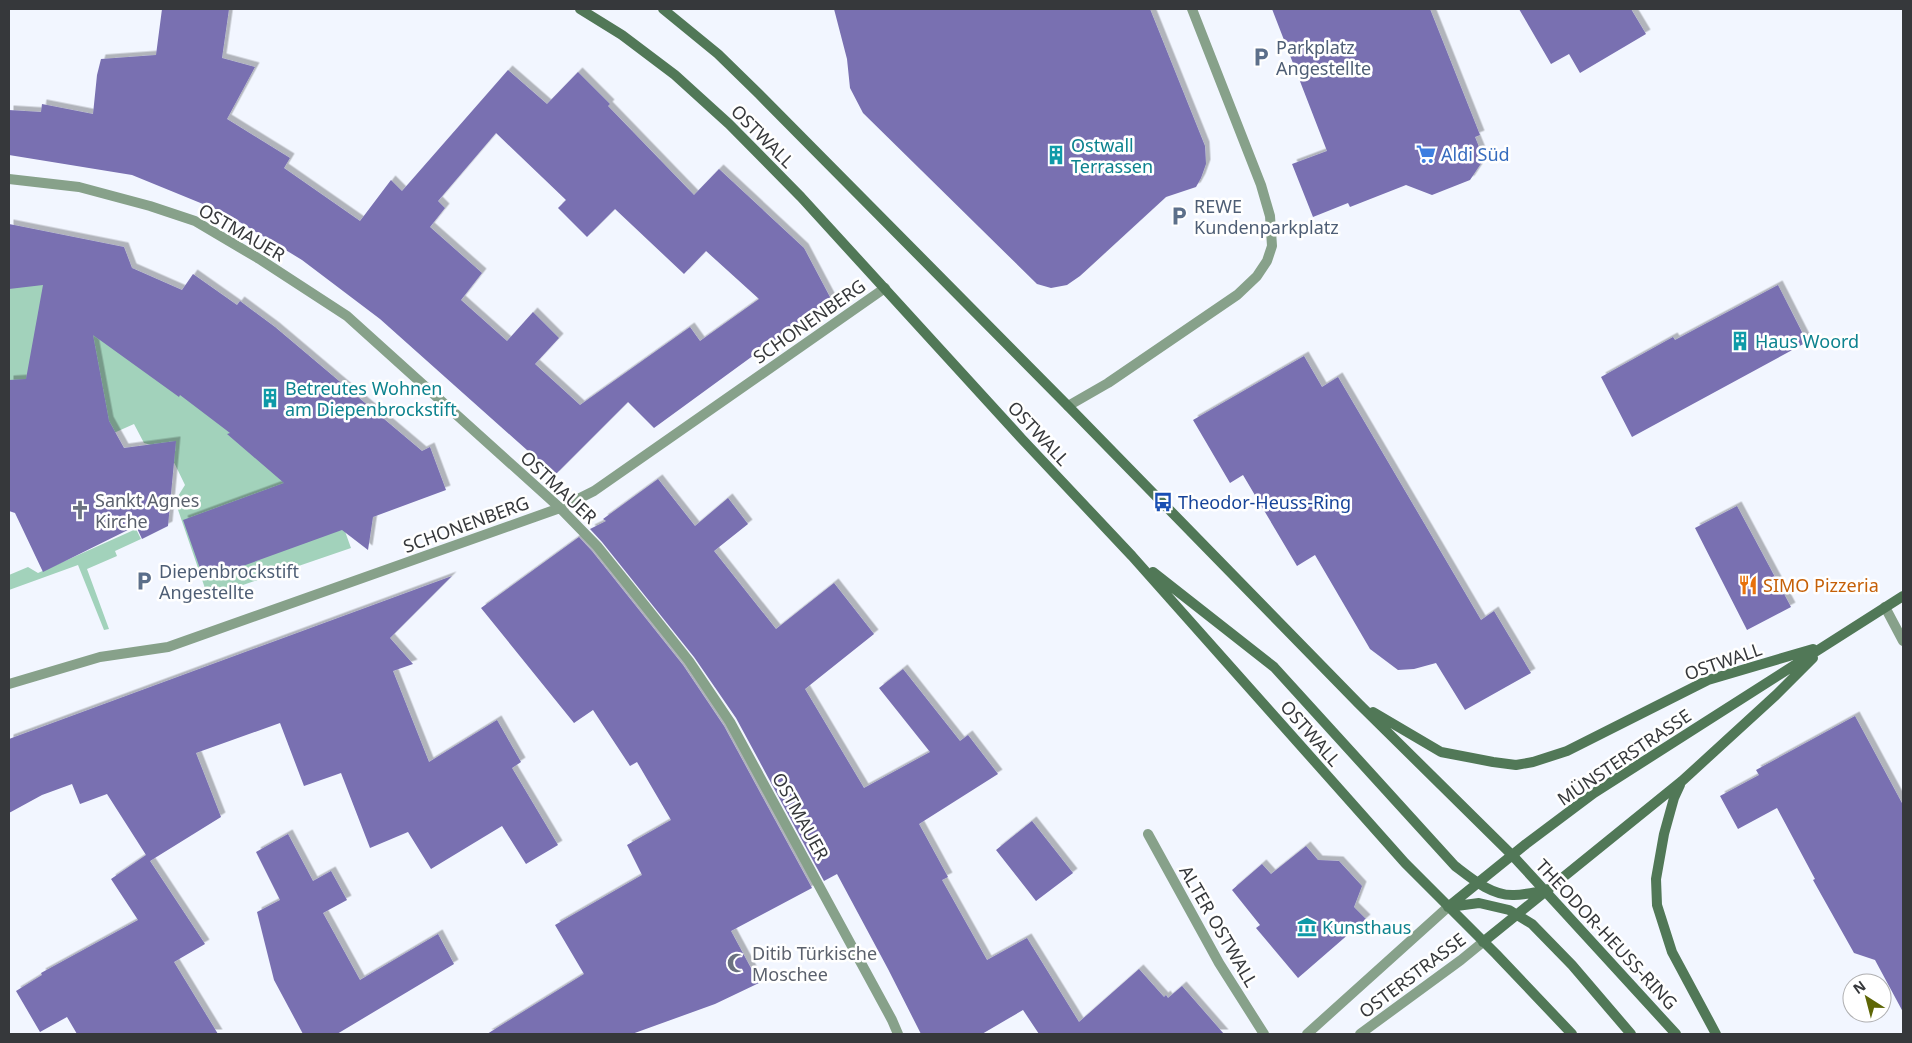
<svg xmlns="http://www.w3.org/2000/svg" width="1912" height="1043" font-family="'Noto Sans',sans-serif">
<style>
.green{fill:#a2d2bb}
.building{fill:#7970b1;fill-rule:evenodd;filter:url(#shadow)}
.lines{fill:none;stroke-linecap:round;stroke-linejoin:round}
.minor{stroke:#87a18a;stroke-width:10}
.secondary{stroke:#517857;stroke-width:10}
.labels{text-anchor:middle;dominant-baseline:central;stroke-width:5;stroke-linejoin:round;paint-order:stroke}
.service-label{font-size:18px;fill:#4e5e75;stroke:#fff;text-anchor:start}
.street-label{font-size:18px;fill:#36383b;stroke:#fff}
.culture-label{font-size:18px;fill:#0d838f;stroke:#fff;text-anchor:start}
.shop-label{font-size:18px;fill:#366cbe;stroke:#fff;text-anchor:start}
.worship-label{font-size:18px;fill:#5b616d;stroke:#fff;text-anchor:start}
.transit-label{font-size:18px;fill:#164399;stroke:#fff;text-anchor:start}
.food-label{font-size:18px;fill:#c56008;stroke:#fff;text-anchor:start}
</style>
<defs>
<filter id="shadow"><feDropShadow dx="4.5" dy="-4.5" stdDeviation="0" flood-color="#0004"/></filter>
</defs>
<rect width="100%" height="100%" fill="#f2f6ff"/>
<path class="green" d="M25,274L107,290L342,523L351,548L208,597L175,501L185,485L168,450L144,443L134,424L107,436L117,455L9,507V275Z
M136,529L141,539L115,551L117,556L87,569L109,629L104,630L78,565L9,590V575L28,567L38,573Z"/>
<path class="building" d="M162,9H229L222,58L255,67L227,119L290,158L284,168L360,221L391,180L402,191L508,70L547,104L578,72L610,104L608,106L694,195L719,169L804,248L831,299L654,428L628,402L555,475L380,319L302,260L225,213L132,175L9,155V110L41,112L42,104L93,114L97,75L101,59L156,55ZM496,133L566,200L558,208L587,237L615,209L684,274L706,251L759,299L700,341L690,327L580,405L535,364L559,338L533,312L507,341L461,300L482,273L430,227L445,208L438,201Z
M834,9H1150L1205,146L1206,164L1201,178L1196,187L1166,197L1080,276L1067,285L1051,288L1037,284L863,113L850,88L847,59Z
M1272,9H1430L1480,135L1475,137L1484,159L1470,180L1432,195L1406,185L1350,207L1348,203L1313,217L1292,164L1327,151Z
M1519,9H1631L1646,34L1580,73L1569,54L1551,64Z
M9,224L124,247L132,268L182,290L193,274L237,305L240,301L275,327L422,451L430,447L446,490L373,517L368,550L342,530L204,580L183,520L284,483L227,434L230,433L180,395L179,397L93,335L109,421L124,448L176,441L168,526L142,539L136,526L43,572L15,513L9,511V380L26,379L43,285L9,289Z
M1778,285L1807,342L1632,437L1601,377L1673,337L1675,340Z
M1304,356L1322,387L1338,377L1481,620L1494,611L1531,673L1465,710L1436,663L1414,669L1398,670L1370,649L1315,555L1297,566L1243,475L1230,483L1193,420Z
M658,479L695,526L728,498L748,524L714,551L776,629L834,583L874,634L805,689L864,788L930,752L879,688L903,669L960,741L968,735L998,774L919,824L948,877L942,880L987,960L1027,938L1079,1022L1139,969L1164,997L1166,995L1168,998L1182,986L1224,1034H1039L1023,1010L982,1034H921L888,969L837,874L824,881L736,718L694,657L602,542L590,529L606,521L603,519Z
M1737,506L1791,607L1747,630L1695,528Z
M579,537L592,551L683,665L724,726L812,888L731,931L759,983L715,1004L632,1034H487L584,974L555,925L642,875L627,845L671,820L637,762L630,766L593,710L574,723L481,608Z
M452,576L390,638L413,664L393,671L429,762L497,720L521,762L512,768L558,845L526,864L502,826L431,869L408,832L370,848L341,773L304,786L280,723L196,753L221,817L150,861L205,944L174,962L218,1034H77L67,1017L40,1032L16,991L42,975L41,973L138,920L111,879L146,855L107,794L80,804L72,784L42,795L9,813V739Z
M1855,716L1903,805V1012L1875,960L1854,953L1813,880L1815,879L1777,808L1738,829L1720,796L1759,775L1756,770Z
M1032,821L1073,873L1036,901L996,850Z
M288,834L313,881L331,871L347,900L323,913L360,980L438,934L454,964L337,1034H303L274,980L257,912L280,900L256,852Z
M1306,846L1318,860L1339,861L1362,886L1354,907L1366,919L1298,978L1256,928L1260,925L1232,890L1262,864L1271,874Z"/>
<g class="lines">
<path class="minor" d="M9,179L79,187L150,206L195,221L261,260L347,316L560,508L597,546L646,607L689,661L730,722L892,1020L898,1034
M1068,406L1108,383L1237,295L1257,276L1267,261L1272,246L1270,216L1261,185L1192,9
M1885,607L1903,641
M9,684L100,657L168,647L560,508L594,491L885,288
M1148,834L1219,963L1264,1034
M1307,1034L1448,907
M1360,1034L1461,960L1483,942"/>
<path class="secondary" d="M580,9L622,35L675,75L729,124L801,197L1021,438L1132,556L1405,863L1496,954L1572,1034
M663,9L718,54L759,94L1068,406L1359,704L1513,856L1676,1034
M1153,572L1274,667L1455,866C1472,879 1492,896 1514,895C1525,895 1535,892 1546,890
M1373,712L1441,752L1493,762L1516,765L1533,762L1567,751L1708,680L1813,649
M1680,785L1674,798L1664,834L1656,879L1657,905L1672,952L1716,1034
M1448,907L1526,844L1594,793L1903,596
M1449,907L1479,903L1509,910L1532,924L1572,965L1631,1034
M1483,942L1682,781L1776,695L1813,658"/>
</g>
<defs>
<symbol id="parking-bare" viewBox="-9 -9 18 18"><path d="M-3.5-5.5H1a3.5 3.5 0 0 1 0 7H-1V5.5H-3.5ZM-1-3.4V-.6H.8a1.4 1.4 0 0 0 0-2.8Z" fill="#5c6f8a" stroke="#fff" stroke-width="2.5" paint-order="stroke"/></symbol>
<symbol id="supermarket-bare" viewBox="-9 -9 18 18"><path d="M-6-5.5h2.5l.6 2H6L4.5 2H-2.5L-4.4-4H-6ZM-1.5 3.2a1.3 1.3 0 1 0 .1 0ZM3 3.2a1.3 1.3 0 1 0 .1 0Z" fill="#3f7fe0" stroke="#fff" stroke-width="2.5" paint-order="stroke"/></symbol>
<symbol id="building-bare" viewBox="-9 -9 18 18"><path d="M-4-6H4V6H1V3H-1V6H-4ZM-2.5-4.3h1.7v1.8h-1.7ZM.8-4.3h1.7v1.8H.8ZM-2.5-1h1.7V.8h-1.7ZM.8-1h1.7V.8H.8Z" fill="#0f9aa8" stroke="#fff" stroke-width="2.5" paint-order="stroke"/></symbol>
<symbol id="bus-bare" viewBox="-9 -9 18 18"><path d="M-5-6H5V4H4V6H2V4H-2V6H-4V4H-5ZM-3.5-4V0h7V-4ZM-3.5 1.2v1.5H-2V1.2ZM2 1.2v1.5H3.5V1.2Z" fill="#1a4fb4" stroke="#fff" stroke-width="2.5" paint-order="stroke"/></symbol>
<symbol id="church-bare" viewBox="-9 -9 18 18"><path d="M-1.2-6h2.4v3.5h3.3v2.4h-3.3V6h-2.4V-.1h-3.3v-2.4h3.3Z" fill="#6b7280" stroke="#fff" stroke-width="2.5" paint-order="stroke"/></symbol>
<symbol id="restaurant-bare" viewBox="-9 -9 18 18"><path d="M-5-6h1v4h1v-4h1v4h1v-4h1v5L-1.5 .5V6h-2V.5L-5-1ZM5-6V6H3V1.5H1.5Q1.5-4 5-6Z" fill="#e8710a" stroke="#fff" stroke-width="2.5" paint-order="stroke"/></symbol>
<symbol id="museum-bare" viewBox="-9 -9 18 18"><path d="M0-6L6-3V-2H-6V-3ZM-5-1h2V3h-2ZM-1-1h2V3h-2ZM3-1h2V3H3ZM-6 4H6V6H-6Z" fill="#0f9aa8" stroke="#fff" stroke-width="2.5" paint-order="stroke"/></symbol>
<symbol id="mosque-bare" viewBox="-9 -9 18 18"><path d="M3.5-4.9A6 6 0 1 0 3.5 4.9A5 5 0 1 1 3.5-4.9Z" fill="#6b7280" stroke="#fff" stroke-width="2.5" paint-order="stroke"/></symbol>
</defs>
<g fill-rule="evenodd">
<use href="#parking-bare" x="1247" y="43" width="28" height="28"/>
<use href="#supermarket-bare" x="1412" y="140" width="28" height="28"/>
<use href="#building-bare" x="1042" y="141" width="28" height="28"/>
<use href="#parking-bare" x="1165" y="202" width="28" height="28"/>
<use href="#building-bare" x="1726" y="327" width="28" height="28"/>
<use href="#building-bare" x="256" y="384" width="28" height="28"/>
<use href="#bus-bare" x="1149" y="488" width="28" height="28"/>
<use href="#church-bare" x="66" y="496" width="28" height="28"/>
<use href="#parking-bare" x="130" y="567" width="28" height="28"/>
<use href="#restaurant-bare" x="1734" y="571" width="28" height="28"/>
<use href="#museum-bare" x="1293" y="913" width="28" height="28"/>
<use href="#mosque-bare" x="723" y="949" width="28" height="28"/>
</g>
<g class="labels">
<g class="service-label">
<text x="1276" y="47">Parkplatz<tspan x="1276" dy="21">Angestellte</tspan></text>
<text x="1194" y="206">REWE<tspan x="1194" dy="21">Kundenparkplatz</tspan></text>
<text x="159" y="571">Diepenbrockstift<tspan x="159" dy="21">Angestellte</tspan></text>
</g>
<g class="street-label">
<text transform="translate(763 136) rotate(45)">OSTWALL</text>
<text transform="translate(242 232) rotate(30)">OSTMAUER</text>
<text transform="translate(809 321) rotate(-35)">SCHONENBERG</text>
<text transform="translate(1039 433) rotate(47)">OSTWALL</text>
<text transform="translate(559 487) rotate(43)">OSTMAUER</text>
<text transform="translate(466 524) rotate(-20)">SCHONENBERG</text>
<text transform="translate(1723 661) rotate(-19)">OSTWALL</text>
<text transform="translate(1311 733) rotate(49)">OSTWALL</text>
<text transform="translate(1624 757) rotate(-34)">MÜNSTERSTRASSE</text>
<text transform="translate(801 816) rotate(61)">OSTMAUER</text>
<text transform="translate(1219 926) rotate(60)">ALTER OSTWALL</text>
<text transform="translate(1607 934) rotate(47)">THEODOR-HEUSS-RING</text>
<text transform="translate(1412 975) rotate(-37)">OSTERSTRASSE</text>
</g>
<g class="culture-label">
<text x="1071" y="145">Ostwall<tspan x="1071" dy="21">Terrassen</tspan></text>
<text x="1755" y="341">Haus Woord</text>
<text x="285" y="388">Betreutes Wohnen<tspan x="285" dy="21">am Diepenbrockstift</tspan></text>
<text x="1322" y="927">Kunsthaus</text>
</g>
<g class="shop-label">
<text x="1441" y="154">Aldi Süd</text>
</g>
<g class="worship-label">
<text x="95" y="500">Sankt Agnes<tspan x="95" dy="21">Kirche</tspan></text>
<text x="752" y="953">Ditib Türkische<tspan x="752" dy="21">Moschee</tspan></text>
</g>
<g class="transit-label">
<text x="1178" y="502">Theodor-Heuss-Ring</text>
</g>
<g class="food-label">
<text x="1763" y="585">SIMO Pizzeria</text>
</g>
</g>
<rect width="1912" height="1043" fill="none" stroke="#36383b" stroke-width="20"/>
<g transform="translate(1867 998) rotate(324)"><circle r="24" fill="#ffffff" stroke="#afafb1"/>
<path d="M0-4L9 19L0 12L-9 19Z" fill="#5e6606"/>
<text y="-8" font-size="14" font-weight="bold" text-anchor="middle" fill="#36383b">N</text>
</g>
</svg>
